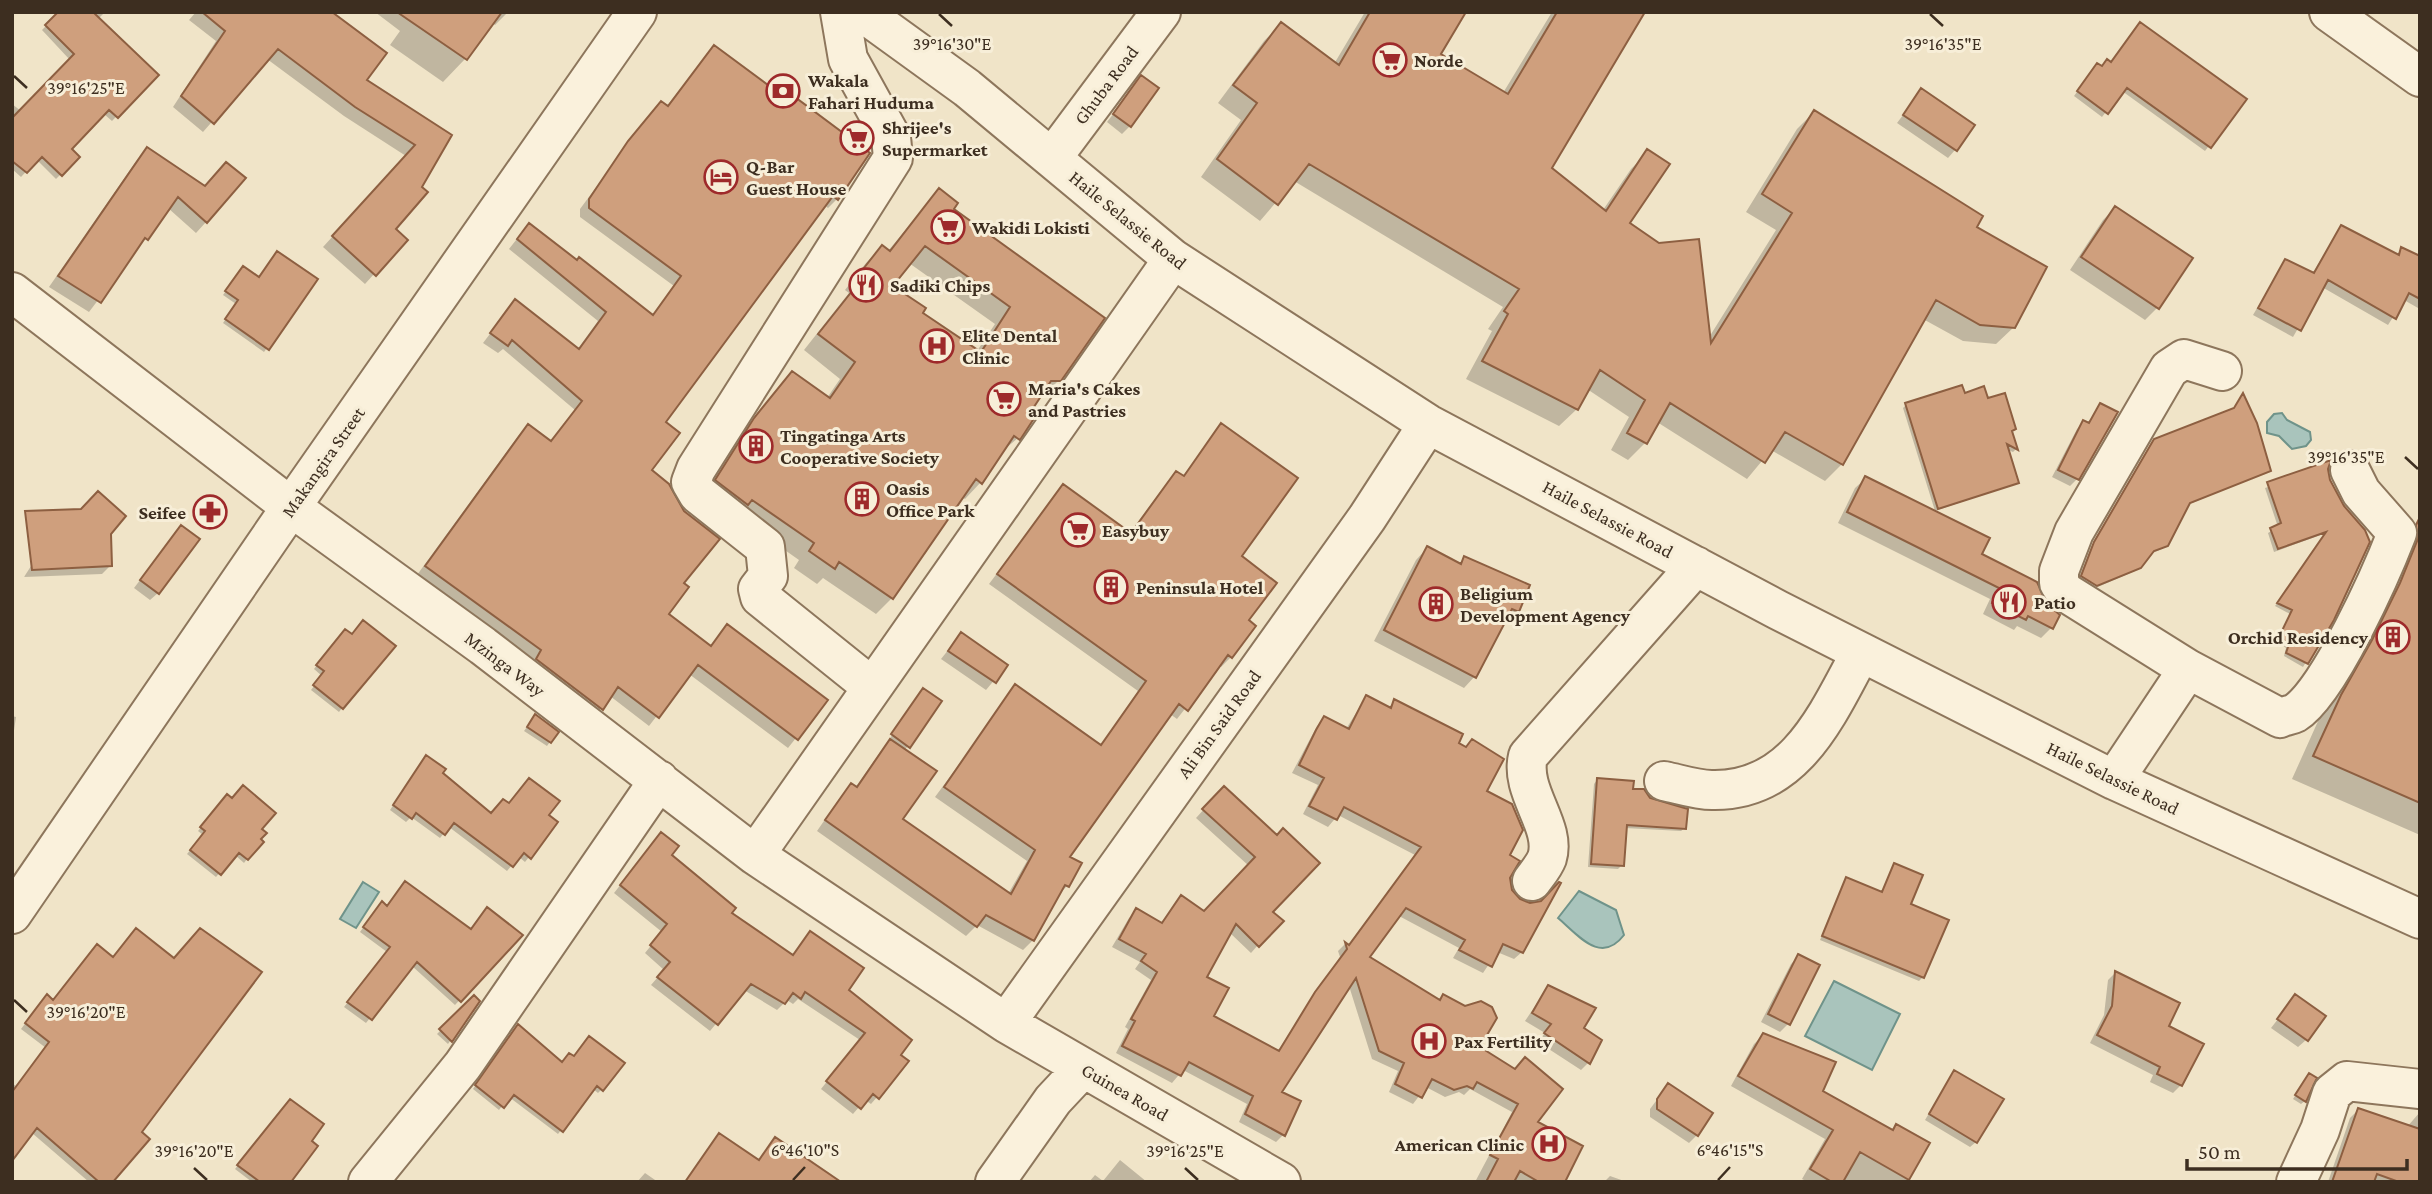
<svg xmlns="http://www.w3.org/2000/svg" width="2432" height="1194" font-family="'Crimson Pro',serif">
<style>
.water{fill:#a9c4bc;stroke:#6f938a;stroke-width:2}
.shadow{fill:#0003;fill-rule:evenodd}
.building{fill:#cf9f7d;stroke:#8d5f41;stroke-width:2;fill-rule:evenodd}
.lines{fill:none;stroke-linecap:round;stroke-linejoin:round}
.minor-casing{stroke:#8d765c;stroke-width:42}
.minor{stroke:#faf1dc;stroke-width:38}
.ticks{fill:none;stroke:#3d2e20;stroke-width:2.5}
.labels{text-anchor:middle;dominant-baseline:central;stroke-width:6;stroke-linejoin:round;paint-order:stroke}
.poi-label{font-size:19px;font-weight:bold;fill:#3d2e20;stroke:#f7eed8;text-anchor:start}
.street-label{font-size:19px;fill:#3d2e20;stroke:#f7eed8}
.ticks-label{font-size:18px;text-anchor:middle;fill:#3d2e20;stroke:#f7eed8;stroke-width:6;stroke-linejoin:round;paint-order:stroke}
</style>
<rect width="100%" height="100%" fill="#f0e4c8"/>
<path class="water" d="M2282,413L2287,420L2310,432L2311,440L2306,446L2292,449L2279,436L2267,433V422L2274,414Z
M363,882L379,892L356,928L340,919Z
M1579,891L1616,910L1624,935C1601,965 1579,936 1558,918Z
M1834,981L1900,1014L1872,1070L1805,1036Z"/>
<path class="shadow" d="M60,12H105L98,19L156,75L112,121L104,114L69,149L78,157L56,179L37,160L21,177L12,169V104L21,111L70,60L42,30Z
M196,12H329L364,81L449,136L393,230L374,274L365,284L323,247L406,156L344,116L267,59L203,132L173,107L216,41L189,20Z
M375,12H508L495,25L492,23L465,59L443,82L390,45L400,31Z
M1365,12H1464L1439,54L1503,93L1552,12H1643L1550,168L1603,210L1631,169L1648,152L1627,224L1708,339L1776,230L1746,212L1797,129L1814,112L1975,228L2014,327L1996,344L1963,341L1923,319L1842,464L1825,481L1771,450L1747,479L1657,422L1645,443L1628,460L1611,450L1629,417L1587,389L1577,409L1559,426L1466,379L1492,331L1488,329L1503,307L1294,181L1260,221L1201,177L1241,120L1218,103L1264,41L1281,24L1334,64Z
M714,47L837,199L828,208L824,205L664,423L650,471L682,584L666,614L710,647L727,626L826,700L788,748L689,674L649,726L610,696L593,718L528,668L534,659L417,575L519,435L528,426L550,442L575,410L503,349L498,353L483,343L515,301L577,350L598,321L509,249L520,235L652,316L674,286L580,217V209L652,112L666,107Z
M2093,70L2245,99L2205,151L2122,91L2102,117L2074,96Z
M1142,77L1130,126L1122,134L1107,122Z
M1922,90L1955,150L1948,158L1897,123Z
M148,149L206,222L196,233L168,208L89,312L49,287L137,160Z
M939,190L1059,380L1043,396H1039L1025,416L1018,438L1000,453L981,482L965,499L962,497L892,598L876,614L823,578L817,584L794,568L799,560L735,515L701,496L738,437L792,373L827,398L840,379L804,350L849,293L845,290L866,263L882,247L888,251ZM909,263L995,324L977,351L921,313L891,286Z
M2115,208L2157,308L2145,320L2070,270L2103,220Z
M2341,227L2396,255L2402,249L2420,271L2418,308L2404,300L2388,325L2322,287L2293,337L2253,315L2285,261L2312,274Z
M240,272L259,279L267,348L264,352L223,323L236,304L223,295Z
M1963,396L1987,400L2010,433L2016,449L2013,452L2006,449L2017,483L1935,511L1903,408L1906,405Z
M2100,405L2077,479L2070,486L2052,477L2077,429L2084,422L2087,424Z
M1222,425L1247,621L1231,657L1221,667L1219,665L1177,719L1170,714L1067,857V886L1057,896L1033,940L1023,950L977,925L966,936L817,831L842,795L852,785L855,788L924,690L908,746L904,751L901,820L1008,894L1027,861L935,797L1016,687L1100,746L1138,691L989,584L1063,486L1129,534L1167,483L1176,473L1182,477Z
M2154,441L2269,471L2187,505L2162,549L2150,554L2135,571L2093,589L2078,580L2091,547Z
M2326,469L2343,507L2332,619L2303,667L2284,656L2286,648L2277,641L2290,614L2275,606L2326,533L2274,552L2268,533L2278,527L2265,488Z
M1866,478L1980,555L2051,628L2041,638L2017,626L2014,630L1983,614L1990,599L1838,523L1855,488Z
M63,516L109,534L110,566L102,574L24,577Z
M2420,520V835L2292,779L2319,719L2350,665L2398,542Z
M181,527L158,593L150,600L134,588Z
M1427,548L1459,564L1465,558L1517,611L1504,621L1475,676L1464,688L1374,641L1416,560Z
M341,634L342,708L339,712L311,690L322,676L314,669Z
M961,634L1006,666L986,690L941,659Z
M1366,697L1388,708L1395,701L1457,744L1485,792L1507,856L1522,952L1514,959L1497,952L1483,973L1453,958L1459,948L1399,916L1368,958L1438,1001L1443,996L1477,1047L1535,1122L1563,1182H1475L1512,1112L1470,1089L1464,1095L1459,1092L1445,1097L1426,1087L1413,1104L1389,1092L1398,1071L1372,1059L1349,986L1280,1093L1283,1135L1276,1142L1239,1122L1247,1104L1183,1070L1172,1083L1116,1053L1128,1029L1125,1027L1151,980L1135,969L1140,962L1112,947L1129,918L1136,911L1160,924L1181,897L1204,913L1249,866L1196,818L1216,796L1277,837L1271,912L1258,945L1251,953L1229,932L1204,977L1211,1017L1277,1052L1340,957L1338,951L1345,944L1348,946L1415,855L1338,815L1328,827L1303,814L1318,785L1292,773L1317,726L1324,718L1346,729Z
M12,716L16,717L12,744Z
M532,720L557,732L547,746L524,731Z
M422,762L491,815L509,805L529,857L525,862L519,857L507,871L449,827L440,838L411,817L406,822L390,810Z
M1597,780L1649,799L1685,828L1681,831L1625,828L1622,865L1618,869L1588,867L1594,784Z
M224,800L260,830L247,859L244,863L235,855L216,877L187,854L203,835L198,831Z
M661,834L669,855L730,913L792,957L810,933L846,990L898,1055L877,1097L871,1104L865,1100L853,1114L821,1089L860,1040L798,999L793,1004L787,1000L777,1010L744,990L710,1031L651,985L664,970L645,953L662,932L614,893Z
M1894,865L1909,905L1923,977L1919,981L1820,940L1847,879L1881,893Z
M386,907L470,930L520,935L455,1005L412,966L366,1023L344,1007L387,952L360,932L377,908Z
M1799,956L1788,1024L1780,1032L1761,1022L1791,964Z
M2115,973L2166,1026L2181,1085L2173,1093L2150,1082L2153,1075L2090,1043L2104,1015L2108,980Z
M1548,987L1581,1028L1588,1063L1581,1070L1538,1042L1545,1033L1525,1021Z
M2296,996L2306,1040L2298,1047L2271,1028Z
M474,997L478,1001L448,1044L437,1034Z
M42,1001L140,1132L111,1182H89L32,1133L12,1158V1083L17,1087L46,1048L21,1029Z
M515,1029L562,1064L566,1058L602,1089L598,1093L593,1089L558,1134L509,1097L499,1110L473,1089Z
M1763,1035L1821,1092L1892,1131L1897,1126L1928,1143L1907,1182H1808L1802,1179L1825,1139L1731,1086L1754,1044Z
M1954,1072L1976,1142L1970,1147L1925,1120Z
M2306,1079L2305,1101L2301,1104L2293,1099Z
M1668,1085L1697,1135L1689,1143L1650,1117V1109Z
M287,1105L279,1182H252L235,1169Z
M2358,1110L2407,1127L2420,1112V1182H2328L2350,1118Z
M1120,1160L1147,1182H1089L1095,1175L1103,1181Z
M645,1173L658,1182H637Z
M1610,1176L1627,1182H1604Z"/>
<path class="building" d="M58,12H93L159,75L118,118L109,110L72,149L80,157L62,176L42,157L27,173L12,161V118L74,54L45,25Z
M202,12H332L387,53L367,80L452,135L422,187L428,192L396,229L408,240L376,276L332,236L415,145L355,107L278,49L214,124L181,96L225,31Z
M397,12H502L467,60Z
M1370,12H1466L1441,54L1508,94L1557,12H1645L1552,168L1606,211L1647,149L1670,164L1630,223L1659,243L1699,239L1711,343L1792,213L1762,194L1814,110L1983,216L1977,227L2047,267L2015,328L1980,325L1936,300L1843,465L1785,432L1765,463L1670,403L1647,444L1627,433L1645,400L1600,370L1578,410L1482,361L1508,314L1504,311L1519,289L1309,164L1278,205L1217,159L1257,103L1233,85L1281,22L1339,65Z
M2140,22L2247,99L2211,148L2127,88L2108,114L2077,91L2097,63L2102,66L2107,59L2111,62Z
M714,45L768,85L772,80L870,153L838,200L833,196L666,422L680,433L652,470L669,484L684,511L720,539L684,583L689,587L669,614L711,646L727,624L828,700L798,740L698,665L659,718L618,687L603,710L536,659L541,650L425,566L528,424L551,441L582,401L512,340L508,346L490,333L515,299L579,349L606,312L517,239L529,223L577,260L579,257L653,315L681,276L589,208V199L628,141L661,101L668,106Z
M1141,75L1159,88L1131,127L1113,114Z
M1921,88L1975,125L1957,151L1903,115Z
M147,147L205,186L226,162L246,178L207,223L178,197L148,240L145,238L101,303L58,276Z
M939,188L958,203L954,209L1105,318L1061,381H1051L1028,416L1033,420L1020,440L1014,436L982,484L976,479L893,599L839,562L835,569L809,551L814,543L752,500L748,505L715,480L754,418L792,371L830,398L855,362L818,334L864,276L860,273L882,245L890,251ZM925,246L1010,307L981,352L923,313L926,308L893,286Z
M2115,206L2193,258L2159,309L2081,257Z
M2341,225L2399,255L2401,247L2420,256V299L2409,293L2396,319L2328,280L2301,331L2258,308L2285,259L2314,273Z
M277,251L318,279L269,350L225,319L238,300L225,291L243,266L259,277Z
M1962,385L1965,393L1984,386L1988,398L2005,393L2016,429L2012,431L2018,450L2007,444L2019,483L1938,509L1905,403Z
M2243,393L2257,423L2271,471L2190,503L2168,546L2154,551L2141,568L2097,586L2081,576L2094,542L2154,439L2234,408Z
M2100,403L2118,412L2079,480L2058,470L2083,420L2089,423Z
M1221,423L1298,478L1242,556L1277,583L1249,620L1256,626L1232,658L1228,655L1188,711L1179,704L1070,857L1082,863L1069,887L1065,885L1034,941L986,915L977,927L825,820L851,783L857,787L890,739L937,771L903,819L1011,894L1035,850L944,787L1015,684L1101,745L1146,681L997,574L1063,484L1131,533L1176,471L1184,476Z
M2331,460L2328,469L2330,480L2344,506L2365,530L2370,542L2334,620L2308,664L2286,653L2289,644L2279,637L2292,610L2277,603L2326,532L2278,549L2270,528L2281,523L2267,482Z
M1865,476L1990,538L1982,554L2037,582L2047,604L2060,615L2053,629L2028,616L2026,620L1992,603L1999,588L1847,512Z
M98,491L126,516L111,534L112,566L32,570L25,511L81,509Z
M2420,517V803L2313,756L2341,695L2372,640L2400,583L2417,541L2416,525Z
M181,525L200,539L159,594L140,580Z
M1427,546L1461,564L1464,556L1530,585L1519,612L1512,609L1476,678L1384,630Z
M363,620L396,646L343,709L313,685L324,671L316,665L345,629L352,634Z
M961,632L1008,665L996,683L948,651Z
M923,688L942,701L910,748L891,734Z
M1366,695L1391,708L1394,699L1463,734L1459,743L1466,747L1472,739L1504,759L1487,791L1512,804L1523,830L1510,855L1520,861L1510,878L1512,890L1520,899L1530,903L1541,901L1559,882L1561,883L1523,953L1503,944L1492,967L1459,950L1465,940L1406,908L1370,957L1440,1000L1443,994L1465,1006L1481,1001L1492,1007L1497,1018L1480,1047L1515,1069L1525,1057L1563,1089L1538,1122L1583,1146L1565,1182H1539L1520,1171L1514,1182H1486L1498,1159L1490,1155L1518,1104L1477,1082L1473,1089L1467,1086L1454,1090L1432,1079L1422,1098L1395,1084L1404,1063L1379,1051L1356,978L1282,1092L1301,1101L1285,1136L1245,1114L1253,1096L1189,1062L1181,1076L1122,1046L1135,1021L1131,1019L1157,972L1141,961L1146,954L1119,939L1136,908L1162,923L1181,895L1204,911L1255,857L1202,809L1224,786L1277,835L1283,828L1320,863L1273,912L1284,921L1259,947L1236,924L1207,977L1229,988L1214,1016L1279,1051L1315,992L1347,949L1345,942L1349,945L1421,847L1344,807L1337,820L1309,806L1324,778L1299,765L1316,730L1324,716L1349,729Z
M535,714L559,732L551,743L527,727Z
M426,755L446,769L443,773L491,813L503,799L509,803L529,778L560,801L549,815L558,822L531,859L524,853L513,867L454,823L445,835L416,813L412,819L393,805Z
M1597,778L1634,781L1633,789H1644L1650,798L1688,809L1686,829L1627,825L1624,866L1591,864Z
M243,785L276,813L262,829L267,833L261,839L264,842L248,860L239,853L221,875L190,850L205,831L200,827L227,794L232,798Z
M661,832L679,846L672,855L736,908L732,913L793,955L810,931L864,968L849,990L912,1040L901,1055L909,1061L879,1099L873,1094L861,1109L826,1081L865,1033L805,992L801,999L793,993L785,1004L751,984L718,1025L657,977L670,962L650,945L667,924L620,885Z
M1894,863L1923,875L1911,904L1949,920L1924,978L1822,936L1846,877L1882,892Z
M405,881L471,929L487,907L523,935L461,1002L417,962L372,1020L347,1002L390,947L363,927L382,901L387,906Z
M136,928L174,958L200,928L262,972L142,1132L150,1139L113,1182H99L37,1128L12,1161V1092L49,1042L25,1023L47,994L53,1000L97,944L113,957Z
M1798,954L1820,965L1790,1025L1768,1014Z
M2115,971L2180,1003L2169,1026L2204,1044L2182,1086L2157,1074L2160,1067L2097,1035L2112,1006Z
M1548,985L1596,1008L1584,1028L1602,1040L1590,1064L1544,1033L1551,1024L1532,1013Z
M2295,994L2326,1016L2308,1041L2277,1019Z
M474,995L480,1001L452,1042L439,1029Z
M518,1024L562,1062L569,1053L574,1056L589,1036L625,1063L603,1091L597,1086L563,1132L514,1095L504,1108L475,1085Z
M1763,1033L1836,1062L1823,1091L1893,1130L1896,1124L1930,1143L1909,1180L1860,1152L1843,1182H1832L1810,1169L1833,1130L1738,1076Z
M1954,1070L2004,1099L1977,1143L1929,1114Z
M2309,1073L2317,1078L2306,1102L2295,1095Z
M1668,1083L1713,1113L1698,1136L1657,1109V1099Z
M290,1099L324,1124L312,1141L318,1146L291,1182H260L237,1165Z
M2358,1108L2420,1129V1182H2399L2377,1174L2374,1182H2332Z
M719,1133L759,1160L775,1137L841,1182H685Z"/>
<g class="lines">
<defs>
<path id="minor" d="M840,12L848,59L891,137L893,158L696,469L691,482L698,494L765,547L768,576L758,589L760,597L872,687
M862,12L967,88L1173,259L1428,424L1778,610L2114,780L2420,919
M2329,12L2420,77
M1052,158L1161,12
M12,292L291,507L483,646L755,855L1006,1023L1281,1182
M2222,371L2184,359L2169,369L2074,532L2059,571V583L2065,592L2188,669L2280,718C2284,716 2291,715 2295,713C2329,692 2382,572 2397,533L2361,492L2350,470
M2114,780L2188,669
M1664,781C1679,784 1696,790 1712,790C1795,792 1827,715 1861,652
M755,855L1173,259
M1532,881C1537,874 1544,866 1547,858C1557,826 1519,792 1528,756L1696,566
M12,914L291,507L637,12
M1006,1023L1367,518L1428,424
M368,1182L463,1065L659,780
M995,1182L1053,1100L1083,1068
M2296,1182L2320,1130L2332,1093L2347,1081L2420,1089"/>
</defs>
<use href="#minor" class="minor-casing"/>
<use href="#minor" class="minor"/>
</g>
<path class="ticks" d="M939,14L952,26M1930,14L1943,26M14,76L27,88M2405,457L2418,469M14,1000L27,1012M194,1168L207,1180M1185,1168L1198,1180M793,1180L805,1167M1718,1180L1730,1167"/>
<defs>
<symbol id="supermarket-ring" viewBox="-11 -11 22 22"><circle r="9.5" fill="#f7eed8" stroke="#9e2a2b" stroke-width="1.5"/><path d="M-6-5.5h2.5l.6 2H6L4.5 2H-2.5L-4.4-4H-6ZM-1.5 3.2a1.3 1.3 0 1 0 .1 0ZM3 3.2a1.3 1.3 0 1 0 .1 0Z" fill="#9e2a2b"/></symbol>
<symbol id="bank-ring" viewBox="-11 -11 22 22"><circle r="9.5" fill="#f7eed8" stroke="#9e2a2b" stroke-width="1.5"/><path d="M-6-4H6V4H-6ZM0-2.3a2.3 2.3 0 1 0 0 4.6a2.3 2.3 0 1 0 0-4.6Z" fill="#9e2a2b"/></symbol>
<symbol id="hotel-ring" viewBox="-11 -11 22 22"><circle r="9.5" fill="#f7eed8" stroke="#9e2a2b" stroke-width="1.5"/><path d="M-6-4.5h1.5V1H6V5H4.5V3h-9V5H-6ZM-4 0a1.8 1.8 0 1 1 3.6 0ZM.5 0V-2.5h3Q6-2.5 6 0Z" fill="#9e2a2b"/></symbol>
<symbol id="restaurant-ring" viewBox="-11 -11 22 22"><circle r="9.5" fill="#f7eed8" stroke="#9e2a2b" stroke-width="1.5"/><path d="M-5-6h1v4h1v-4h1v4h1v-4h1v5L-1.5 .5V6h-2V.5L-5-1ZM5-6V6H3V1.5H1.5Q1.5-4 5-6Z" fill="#9e2a2b"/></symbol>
<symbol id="hospital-ring" viewBox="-11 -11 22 22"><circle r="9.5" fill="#f7eed8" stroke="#9e2a2b" stroke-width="1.5"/><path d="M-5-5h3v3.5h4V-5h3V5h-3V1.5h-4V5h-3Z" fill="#9e2a2b"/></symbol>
<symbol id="building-ring" viewBox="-11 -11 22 22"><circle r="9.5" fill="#f7eed8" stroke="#9e2a2b" stroke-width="1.5"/><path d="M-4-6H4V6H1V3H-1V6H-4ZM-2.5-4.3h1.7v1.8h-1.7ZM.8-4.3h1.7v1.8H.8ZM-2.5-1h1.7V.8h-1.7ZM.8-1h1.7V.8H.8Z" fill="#9e2a2b"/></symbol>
<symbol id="pharmacy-ring" viewBox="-11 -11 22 22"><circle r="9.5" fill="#f7eed8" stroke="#9e2a2b" stroke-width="1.5"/><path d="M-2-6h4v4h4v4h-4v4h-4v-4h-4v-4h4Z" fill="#9e2a2b"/></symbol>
</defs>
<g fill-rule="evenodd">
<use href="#supermarket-ring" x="1371" y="41" width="38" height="38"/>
<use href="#bank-ring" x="764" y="72" width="38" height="38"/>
<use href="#supermarket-ring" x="838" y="119" width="38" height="38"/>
<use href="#hotel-ring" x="702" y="158" width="38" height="38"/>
<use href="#supermarket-ring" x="929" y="208" width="38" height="38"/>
<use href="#restaurant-ring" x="847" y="266" width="38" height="38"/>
<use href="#hospital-ring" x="918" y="327" width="38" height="38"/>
<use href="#supermarket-ring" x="985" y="380" width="38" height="38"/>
<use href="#building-ring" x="737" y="427" width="38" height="38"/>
<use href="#building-ring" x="843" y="480" width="38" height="38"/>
<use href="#pharmacy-ring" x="191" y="493" width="38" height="38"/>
<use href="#supermarket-ring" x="1059" y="511" width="38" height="38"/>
<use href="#building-ring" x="1092" y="568" width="38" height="38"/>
<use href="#restaurant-ring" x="1990" y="583" width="38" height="38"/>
<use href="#building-ring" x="1417" y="585" width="38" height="38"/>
<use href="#building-ring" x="2374" y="618" width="38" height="38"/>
<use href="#hospital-ring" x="1410" y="1022" width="38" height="38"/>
<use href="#hospital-ring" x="1530" y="1125" width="38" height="38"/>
</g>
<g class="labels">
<g class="poi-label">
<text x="1414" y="60">Norde</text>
<text x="808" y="80">Wakala<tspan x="808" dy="22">Fahari Huduma</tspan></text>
<text x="882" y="127">Shrijee's<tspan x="882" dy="22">Supermarket</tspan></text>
<text x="746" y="166">Q-Bar<tspan x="746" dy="22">Guest House</tspan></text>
<text x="972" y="227">Wakidi Lokisti</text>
<text x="890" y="285">Sadiki Chips</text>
<text x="962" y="335">Elite Dental<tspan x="962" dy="22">Clinic</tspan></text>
<text x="1028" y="388">Maria's Cakes<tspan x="1028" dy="22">and Pastries</tspan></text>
<text x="780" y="435">Tingatinga Arts<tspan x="780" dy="22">Cooperative Society</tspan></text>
<text x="886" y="488">Oasis<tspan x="886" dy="22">Office Park</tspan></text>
<text x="186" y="512" text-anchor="end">Seifee</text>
<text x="1102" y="530">Easybuy</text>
<text x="1136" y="587">Peninsula Hotel</text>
<text x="1460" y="593">Beligium<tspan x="1460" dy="22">Development Agency</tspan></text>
<text x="2034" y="602">Patio</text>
<text x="2368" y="637" text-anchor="end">Orchid Residency</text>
<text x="1454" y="1041">Pax Fertility</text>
<text x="1524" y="1144" text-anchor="end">American Clinic</text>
</g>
<g class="street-label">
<text transform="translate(1106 85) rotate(-53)">Ghuba Road</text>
<text transform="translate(1128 220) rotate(39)">Haile Selassie Road</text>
<text transform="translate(323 462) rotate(-55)">Makangira Street</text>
<text transform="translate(1608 519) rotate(28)">Haile Selassie Road</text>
<text transform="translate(505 664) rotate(37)">Mzinga Way</text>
<text transform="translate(1219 724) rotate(-54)">Ali Bin Said Road</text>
<text transform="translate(2113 778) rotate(26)">Haile Selassie Road</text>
<text transform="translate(1125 1092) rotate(30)">Guinea Road</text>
</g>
</g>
<g class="ticks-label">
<text x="952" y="50">39°16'30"E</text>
<text x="1943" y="50">39°16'35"E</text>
<text x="86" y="94">39°16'25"E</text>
<text x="2346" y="463">39°16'35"E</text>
<text x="86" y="1018">39°16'20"E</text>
<text x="805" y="1156">6°46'10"S</text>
<text x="1730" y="1156">6°46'15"S</text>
<text x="194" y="1157">39°16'20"E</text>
<text x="1185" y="1157">39°16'25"E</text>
</g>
<rect width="2432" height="1194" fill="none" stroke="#3d2e20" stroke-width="28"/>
<path d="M2187 1159v10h220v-10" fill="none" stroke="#3d2e20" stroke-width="3.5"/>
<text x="2198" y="1159" font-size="21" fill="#3d2e20" stroke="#f7eed8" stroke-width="5" paint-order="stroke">50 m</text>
</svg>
